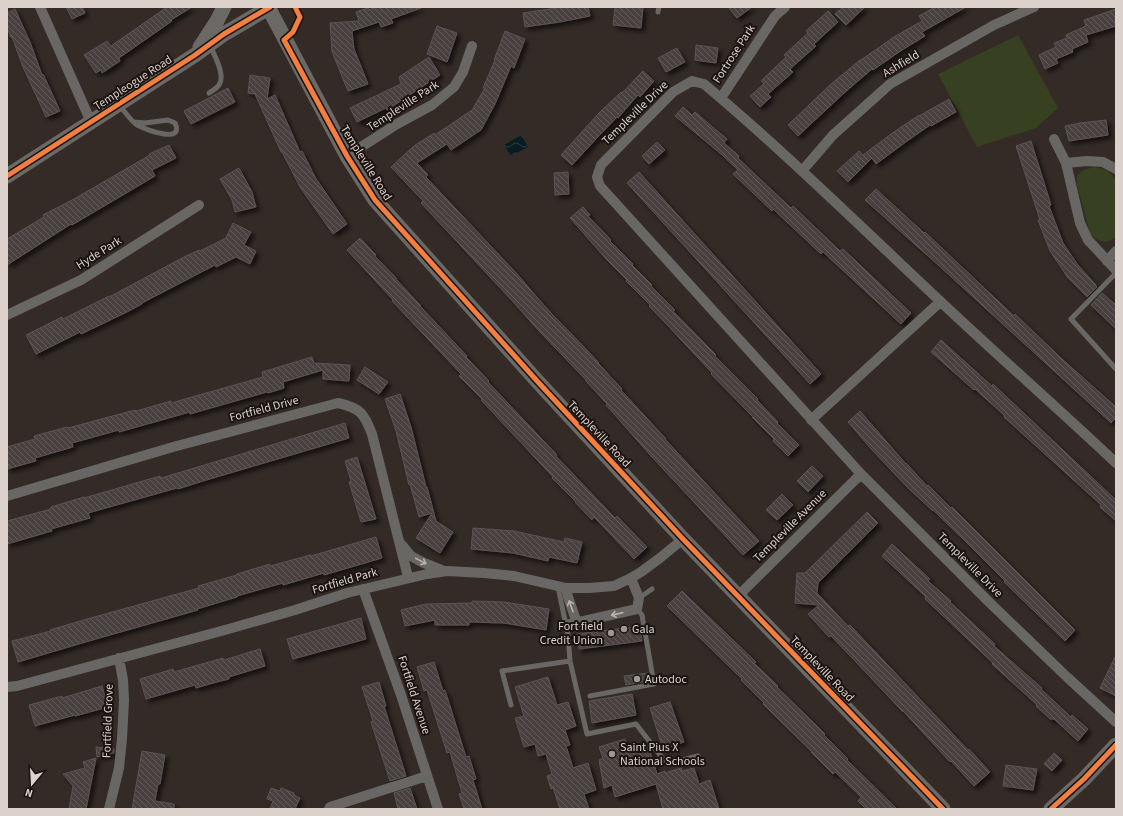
<svg xmlns="http://www.w3.org/2000/svg" width="1123" height="816" font-family="'Source Sans 3',sans-serif">
<style>
.green{fill:#374121}
.water{fill:url(#water-waves)}
.building{fill:url(#building-back-hatch);stroke:#5c5453;filter:url(#shadow)}
.lines{fill:none;stroke-linecap:round;stroke-linejoin:round}
.lane{stroke:#696764;stroke-width:5}
.street{stroke:#696764;stroke-width:10}
.secondary{stroke:#6b6966;stroke-width:15}
.cycleway-casing{stroke:#1b1310;stroke-width:8}
.cycleway{stroke:#f27e40;stroke-width:5}
.oneway{stroke:#bab1ad}
.poi-dot{fill:#a29792;stroke:#1b1310;stroke-width:1.5}
.labels{text-anchor:middle;dominant-baseline:central;stroke-width:4;stroke-linejoin:round;paint-order:stroke}
.street-label{font-size:12px;fill:#ddd1cc;stroke:#1b1310}
.poi-label{font-size:12px;fill:#ddd1cc;stroke:#1b1310;text-anchor:start}
</style>
<defs>
<pattern id="water-waves" width="16" height="10" patternUnits="userSpaceOnUse"><rect width="16" height="10" fill="#081d22"/><path d="M0 5q4-4 8 0t8 0" fill="none" stroke="#2c3d41"/></pattern>
<pattern id="building-back-hatch" width="6" height="6" patternUnits="userSpaceOnUse"><rect width="6" height="6" fill="#494140"/><path d="M-1 5l2 2M0 0l6 6M5-1l2 2" fill="none" stroke="#635b5a"/></pattern>
<filter id="shadow"><feDropShadow dx="3.5" dy="3.5" stdDeviation="2" flood-color="#0009"/></filter>
</defs>
<rect width="100%" height="100%" fill="#342b27"/>
<path class="green" d="M1018,35L1058,108L1036,128L977,147L938,74Z
M1093,167C1105,168 1110,171 1116,181V237C1106,244 1101,242 1091,236L1077,185V176L1082,171Z"/>
<path class="water" d="M521,135L528,147L511,156L504,145Z"/>
<path class="building" d="M66,7H82L85,13L72,19Z
M167,7H192L171,20L172,21L119,58L120,61L102,73L101,70L96,73L84,55L107,41L111,46Z
M376,7L421,8L391,19L393,23L381,27L379,22L352,31L354,49L368,84L348,91L332,52L330,23L359,21L356,12L368,8L369,10Z
M563,7H588L590,16L560,22L525,27L523,13Z
M615,7H643L641,28L613,25Z
M728,7H752L737,18Z
M843,7H865L846,25L835,14Z
M935,7H966L922,32L925,36L902,50L873,70L872,69L843,94L798,136L788,125L831,84L860,60H861L894,37L922,21L919,16Z
M15,9L30,42L42,75L43,74L60,111L46,117L23,67L12,37H11L7,28V13Z
M1116,9V26L1086,35L1088,42L1072,49L1073,52L1056,59L1058,63L1045,69L1039,55L1056,47L1054,43L1067,38L1066,35L1086,26L1084,20Z
M828,11L838,22L814,44L816,46L790,69L793,72L768,94L771,97L760,107L750,96L764,84L761,81L786,57L784,55L808,33L806,31Z
M437,26L457,33L447,62L427,54Z
M505,31L525,39L514,68L511,66L495,104L481,130L451,150L447,144L417,163L428,175L426,177L519,276L529,288L551,313L588,351L599,363H598L622,389L621,390L666,439H665L759,541L743,555L651,456L606,405L607,404L585,380H586L538,330L515,304L421,203L423,201L391,167L414,146L434,133L435,135L472,110L485,88H483L495,60H494Z
M696,45L718,48L716,63L695,60Z
M677,48L685,62L666,72L658,58Z
M429,57L440,75L387,110L386,108L357,122L350,108L401,84L399,77Z
M643,71L654,81L640,97L638,95L618,118L617,117L596,139L572,165L561,155L599,113L621,92L622,93Z
M250,75L270,78L267,99L275,95L300,152L302,151L315,177L347,224L333,234L300,187L282,152H281L255,94L248,93Z
M228,88L235,102L191,124L184,111Z
M949,99L956,112L931,126L930,125L903,144L876,164L872,158L848,182L837,171L859,151L863,155L891,134L919,115V116Z
M683,107L692,115L695,112L727,139L724,143L739,156L738,158L759,178L791,208L793,206L840,251L843,249L911,313L901,324L823,252L821,254L773,209L772,211L733,174L738,170L721,154L675,116Z
M1106,120L1108,135L1069,141L1065,126L1080,123Z
M1031,141L1051,205L1049,206L1063,243L1078,265L1096,285V286L1097,287L1087,297L1068,278L1050,251L1038,220H1040L1016,146Z
M657,142L665,150L649,164L642,156Z
M169,145L176,158L152,170L155,176L72,225L71,224L7,265V239L44,217L43,215L74,199L150,155L149,154Z
M239,168L252,192L256,207L235,212L232,200L220,179Z
M568,172L569,194L555,195L554,173Z
M639,172L821,374L810,384L627,183Z
M876,189L924,233L925,232L1014,316L1015,314L1061,358L1116,407V418L1111,423L937,264L865,200Z
M583,207L590,215L588,216L611,240L610,241L633,264L632,265L652,285L651,286L675,310L673,311L716,355L715,356L758,399L757,400L778,422L777,423L799,445L788,456L773,441L774,439L752,417H753L711,374L712,373L670,328L649,306L650,305L626,281L627,280L607,260L570,218Z
M233,223L251,232L244,245L256,251L250,264L236,257L216,267L215,265L142,303V304L127,312L81,334L80,332L36,354L26,335L62,317L63,319L109,296V297L184,257L199,250L200,251L226,238Z
M360,238L376,255L375,256L397,279H396L421,306H420L467,356L466,357L489,381L488,382L557,455L556,456L615,518L617,516L647,547L634,559L594,517L592,520L575,502H576L552,478L553,477L481,400L482,399L459,376L461,374L392,301L393,300L347,250Z
M1102,293L1116,305V329L1091,305Z
M941,340L992,386L993,384L1116,500V521L1100,507L1101,505L1004,417L1005,416L975,389L974,390L931,352Z
M312,357L314,363L350,365L349,381L323,379V370L283,382L284,388L268,393L267,392L190,414V412L119,432V430L72,443L73,447L35,458L36,461L7,469V447L35,439L34,436L67,427L68,428L135,410L136,411L171,401V403L199,395L263,377L262,372Z
M365,367L388,382L379,394L357,380Z
M400,394L411,427L426,487H427L436,521L453,532L440,553L416,538L432,513L419,517L410,484L409,485L396,431L385,399Z
M860,411L906,464V463L927,486L928,485L951,508L952,507L1075,630L1065,641L1004,582L1005,581L963,539L933,510V511L909,489L872,450L848,422Z
M345,423L349,438L203,481L178,489L177,488L88,513L90,518L51,529L52,531L7,544V521L51,509V507L84,497V498L160,476L161,478Z
M357,457L376,519L361,522L349,482L351,481L345,461Z
M812,466L823,476L808,492L797,481Z
M782,494L793,505L777,520L766,510Z
M867,512L878,523L818,583L817,593L848,626L850,625L885,662L968,750L969,749L990,772L974,786L951,761L950,762L903,711V712L855,661L831,636L829,637L808,614L819,605L795,603L797,573H805Z
M473,528L514,531L564,542L565,538L582,542L577,563L549,557L548,561L513,553L471,549Z
M376,537L382,558L324,575V573L283,585V583L237,596V597L197,609L198,610L89,641L18,662L12,641L51,631L50,630L87,619L199,588L198,586L237,575V574L270,564V566L310,555L311,556Z
M892,544L930,579L928,581L951,601L950,602L995,644L994,646L1042,688L1041,689L1071,717L1072,715L1088,729L1078,741L1054,719H1050L1036,706L1037,705L992,664L993,663L925,599L926,597L882,556Z
M682,591L756,662L754,663L778,686L777,687L825,734L824,735L848,759L847,760L897,809H866L858,801L861,797L835,772L833,774L811,752H812L763,704L764,703L741,680L742,679L667,606Z
M472,601L504,602L549,609L546,630L504,623L469,622V625H435V620L405,626L401,610L426,604L472,603Z
M361,618L366,639L293,659L287,639Z
M640,626L642,641L579,649L577,634Z
M260,649L265,666L229,677V679L213,683L196,688L195,685L146,699L140,679L173,669L174,672L223,658L224,660Z
M1116,655V696L1100,688Z
M434,662L443,691L445,690L466,757L469,756L476,779L473,780L482,809H464L459,794L462,793L450,752L447,753L427,690L424,691L417,667Z
M648,673L649,681L626,685L624,676Z
M548,677L557,705L568,702L576,726L565,730L570,745L566,746L573,768L588,763L596,790L584,794L589,809H560L553,788L551,789L547,776L552,774L546,754L538,756L535,744L524,747L515,718L524,716L515,687Z
M379,682L386,706H384L406,776L390,781L371,722L373,721L362,687Z
M102,686L108,707L75,716V715L35,726L29,705L62,696V698Z
M632,694L636,715L592,723L589,701Z
M670,702L684,742L663,749L650,708Z
M625,739L628,750L644,745V747L648,745L657,774L665,771V773L681,768L682,771L694,768L699,784L710,780L719,809H663L656,784L615,797L612,785L604,788L599,760L603,758L599,747Z
M96,747L114,749V753L97,757Z
M142,751L165,755L160,784H158L155,801L174,804V809H132Z
M1054,753L1062,760L1052,771L1044,764Z
M96,758L86,809H69L73,786L63,774L85,768L83,762Z
M1006,765L1037,769L1033,790L1003,786Z
M271,788L280,791L281,788L294,793V795L300,798L295,809H270L273,801L267,799Z
M410,788L417,809H398L394,793Z"/>
<g class="lines">
<path class="lane" d="M658,12L659,7
M209,93C212,91 217,88 219,85C226,75 214,55 210,45
M120,106C125,112 130,120 137,125C145,129 185,145 175,123L168,120L145,123L134,122
M1116,273L1071,319L1116,369
M558,587L568,635L570,661L587,734L636,724L667,764L698,756
M639,598L652,589
M590,696L654,684L642,615L637,609
M511,705L502,671L570,661"/>
<path class="street" d="M40,7L91,122
M721,98L775,16L785,7
M1054,139L1066,163L1080,223L1088,240L1116,270
M347,156L397,124L432,105L454,87L463,72L472,46
M1066,163L1087,161L1103,162L1116,169
M802,171L833,135L890,84L994,25L1034,7
M1107,261L1116,251
M7,315L81,280L199,205
M811,420L940,302
M1116,463C1058,408 998,356 940,301C862,228 786,153 704,84L692,81L673,92L601,165L597,177L600,186L861,474L991,604L1067,677L1116,722
M7,496L173,447L338,403C360,408 364,413 372,434L408,577
M401,544L411,556L424,563L444,571
M566,588L568,597L577,623
M363,589L401,695L438,809
M737,597L861,474
M566,625L637,609L639,598L631,578
M7,687L17,686L58,675L225,630L295,610L347,593L427,574L447,571L484,573L514,576L566,588H589L614,586L631,578L641,572L660,558L683,539
M109,809L119,768L122,739L124,700L123,680L119,658
M329,809L330,807L427,776"/>
<path class="secondary" d="M268,7L347,156L375,200L538,382L683,539L943,809
M200,47L217,21L224,7
M7,176L195,55L224,34L270,7
M1051,809L1084,779L1116,745"/>
<defs>
<path id="cycleway" d="M295,7L300,17L293,32L284,40L347,156L375,200L538,382L683,539L943,809
M7,176L195,55L224,34L270,7
M1051,809L1084,779L1116,745"/>
</defs>
<use href="#cycleway" class="cycleway-casing"/>
<use href="#cycleway" class="cycleway"/>
</g>
<defs><path id="oneway-shaft" d="M-6 0H5M1.5-3L5.5 0L1.5 3" fill="none" stroke-width="1.6" stroke-linecap="round" stroke-linejoin="round"/></defs>
<g class="oneway">
<use href="#oneway-shaft" transform="translate(421 561) rotate(28)"/>
<use href="#oneway-shaft" transform="translate(571 606) rotate(-109)"/>
<use href="#oneway-shaft" transform="translate(617 614) rotate(167)"/>
</g>
<g class="poi-dot">
<circle cx="624" cy="629" r="4"/>
<circle cx="611" cy="633" r="4"/>
<circle cx="637" cy="679" r="4"/>
<circle cx="612" cy="754" r="4"/>
</g>
<g class="labels">
<g class="street-label">
<text transform="translate(734 54) rotate(-57)">Fortrose Park</text>
<text transform="translate(901 64) rotate(-31)">Ashfield</text>
<text transform="translate(133 83) rotate(-33)">Templeogue Road</text>
<text transform="translate(403 106) rotate(-33)">Templeville Park</text>
<text transform="translate(635 113) rotate(-44)">Templeville Drive</text>
<text transform="translate(366 163) rotate(58)">Templeville Road</text>
<text transform="translate(99 253) rotate(-32)">Hyde Park</text>
<text transform="translate(264 409) rotate(-15)">Fortfield Drive</text>
<text transform="translate(599 434) rotate(47)">Templeville Road</text>
<text transform="translate(790 526) rotate(-45)">Templeville Avenue</text>
<text transform="translate(970 565) rotate(45)">Templeville Drive</text>
<text transform="translate(345 581) rotate(-16)">Fortfield Park</text>
<text transform="translate(822 669) rotate(46)">Templeville Road</text>
<text transform="translate(414 695) rotate(72)">Fortfield Avenue</text>
<text transform="translate(108 721) rotate(-88)">Fortfield Grove</text>
</g>
<g class="poi-label">
<text x="603" y="626" text-anchor="end">Fort field<tspan x="603" dy="14">Credit Union</tspan></text>
<text x="632" y="629">Gala</text>
<text x="645" y="679">Autodoc</text>
<text x="620" y="747">Saint Pius X<tspan x="620" dy="14">National Schools</tspan></text>
</g>
</g>
<rect width="1123" height="816" fill="none" stroke="#ddd1cc" stroke-width="16"/>
<g transform="translate(32 784) rotate(198)" stroke="#1b1310" stroke-width="3" paint-order="stroke">
<path d="M0-3L7 15L0 10L-7 15Z" fill="#ddd1cc"/>
<text y="-6" font-size="11" font-weight="bold" text-anchor="middle" fill="#ddd1cc">N</text>
</g>
</svg>
